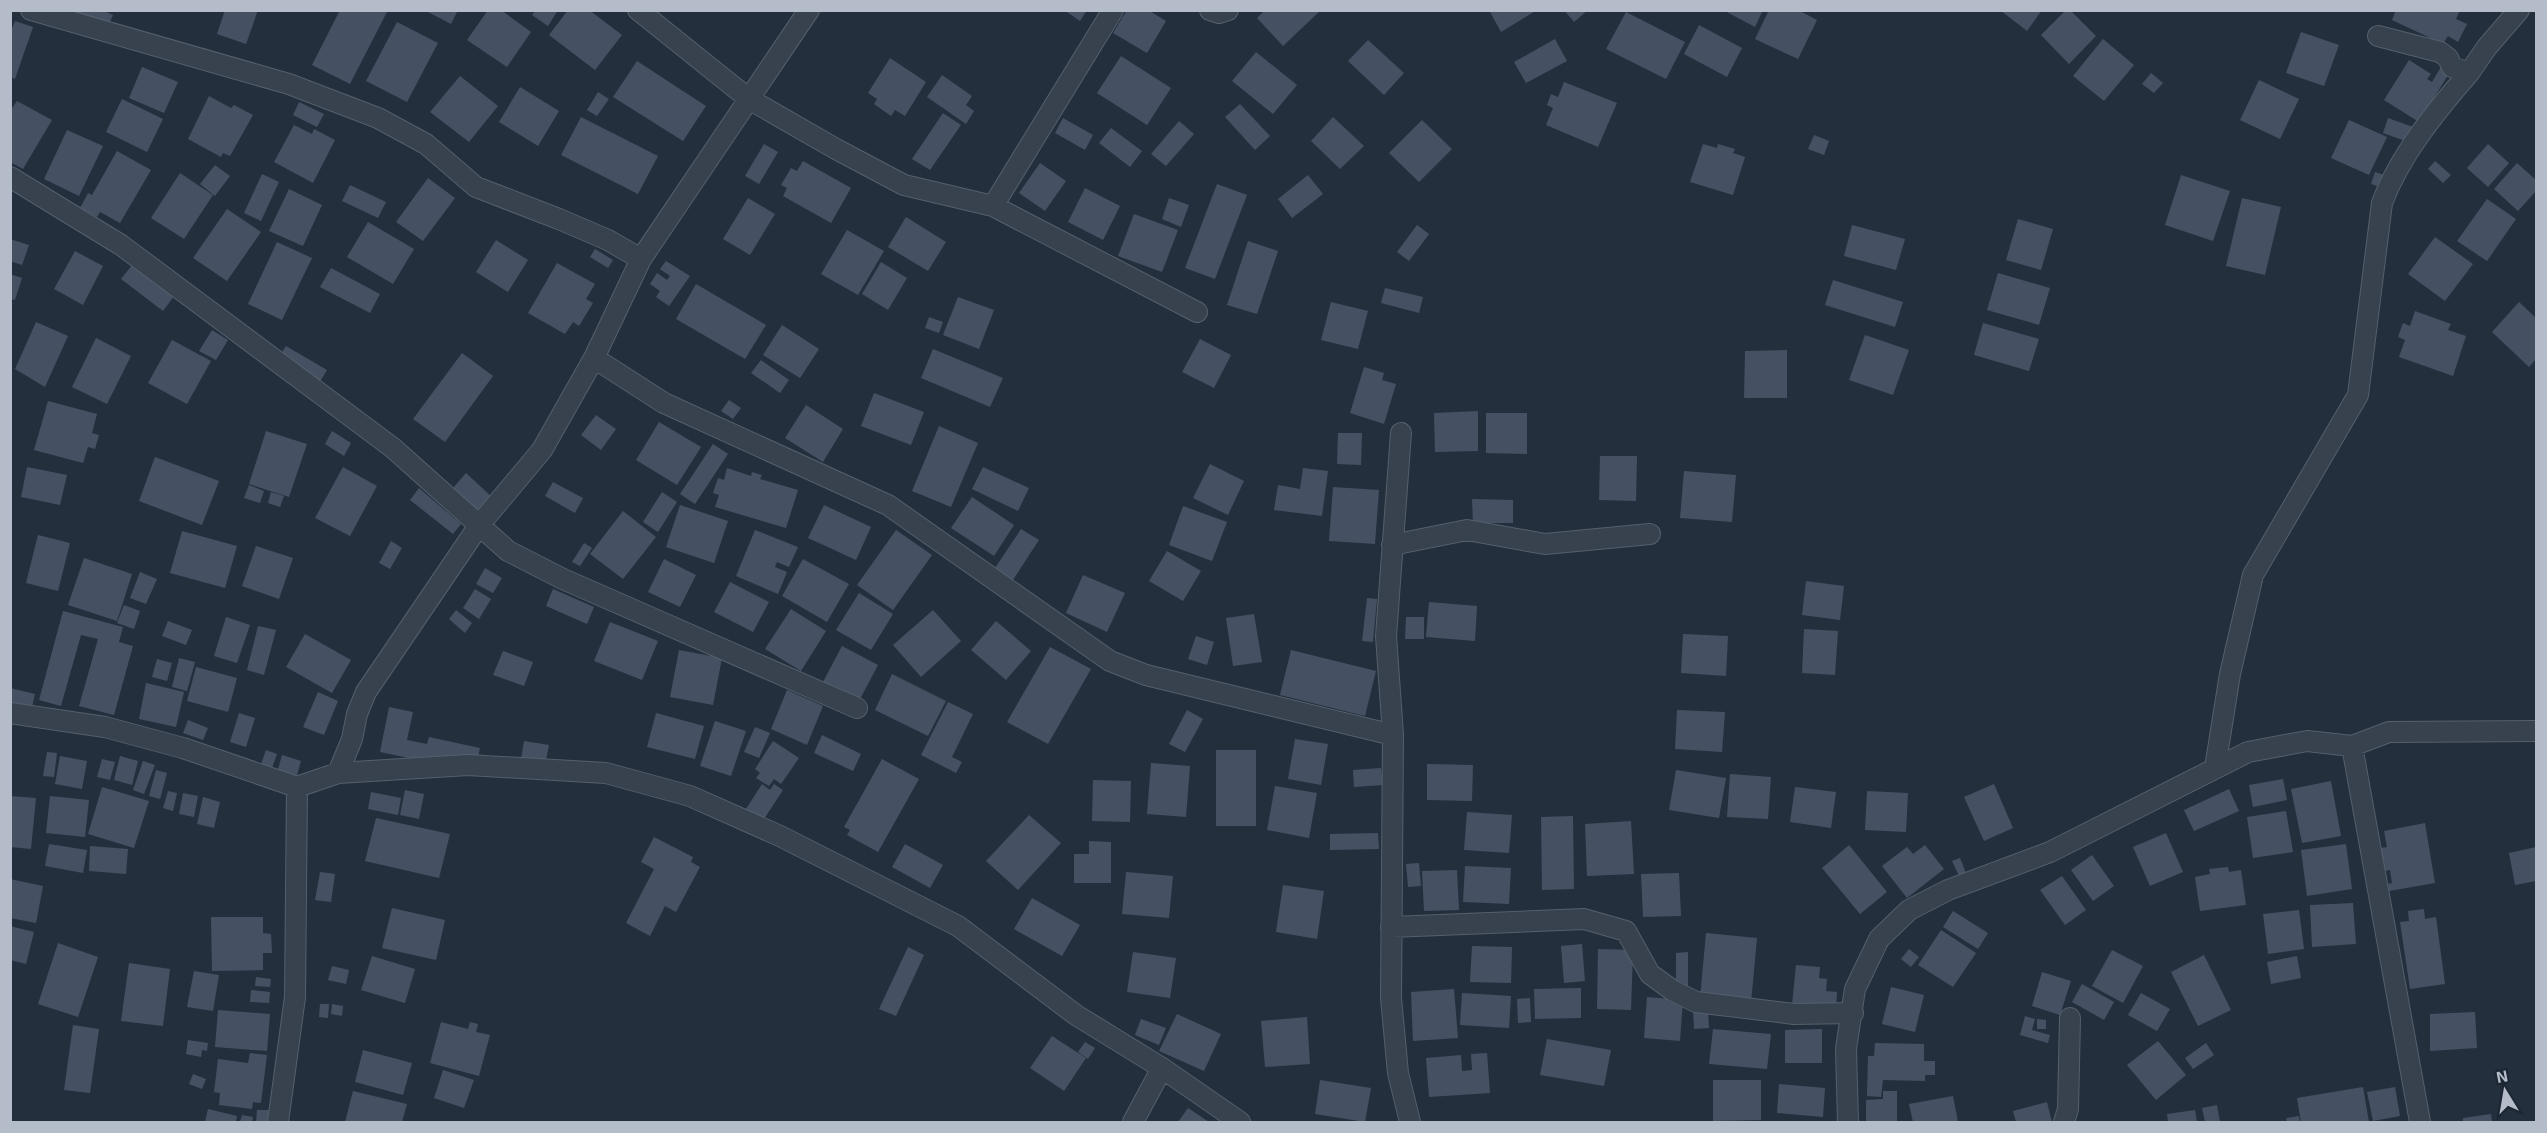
<svg xmlns="http://www.w3.org/2000/svg" width="2547" height="1133" font-family="'Exo 2',sans-serif">
<style>
.building{fill:#455162}
.lines{fill:none;stroke-linecap:round;stroke-linejoin:round}
.street-casing{stroke:#565f6c;stroke-width:22}
.street{stroke:#38414e;stroke-width:20}
</style>
<rect width="100%" height="100%" fill="#242f3e"/>
<path class="building" d="M72,10H102L113,15L107,28L71,14Z
M225,10H258L246,44L217,34Z
M340,10H388L350,84L312,65Z
M424,10H458L451,24Z
M488,10H501L531,32L507,67L467,40Z
M536,10H558L548,26L532,15Z
M568,10H589L622,35L595,70L549,35Z
M1064,10H1087L1080,21Z
M1127,10H1148L1166,21L1147,53L1113,33Z
M1265,10H1321L1283,46L1257,18Z
M1489,10H1537L1501,32Z
M1564,10H1588L1574,22Z
M1723,10H1763L1755,27Z
M1769,10H1798L1817,20L1798,59L1755,39Z
M2000,10H2042L2027,31Z
M2066,10H2070L2096,36L2069,64L2041,35Z
M2396,10H2460L2456,19L2467,24L2458,42L2448,36L2443,44L2392,20Z
M1626,12L1685,42L1666,79L1606,49Z
M15,21L33,27L15,79L10,77V33Z
M397,22L438,43L407,102L366,81Z
M1699,25L1742,48L1727,77L1684,54Z
M2301,32L2339,45L2324,86L2286,73Z
M1555,39L1567,61L1526,83L1514,62Z
M2103,39L2134,65L2104,101L2073,76Z
M1368,40L1404,73L1384,95L1348,61Z
M1256,52L1297,85L1273,114L1232,81Z
M1121,56L1171,88L1147,125L1097,93Z
M890,58L926,82L905,116L895,110L891,116L874,104L877,99L868,93Z
M2409,60L2431,74L2427,79L2432,82L2441,67L2450,72L2419,122L2384,100Z
M637,61L706,106L683,141L613,97Z
M142,67L178,82L164,113L129,98Z
M2151,73L2163,83L2154,93L2142,84Z
M942,75L972,96L966,105L974,111L966,124L927,97Z
M460,76L498,106L469,142L430,112Z
M2259,80L2299,99L2280,139L2240,120Z
M1564,82L1617,103L1598,147L1546,125L1553,108L1547,105L1551,94L1558,97Z
M520,87L559,111L538,146L499,122Z
M598,92L609,99L597,116L587,110Z
M209,96L231,108L234,105L253,115L230,156L223,153L221,157L188,139Z
M122,99L163,119L147,152L106,132Z
M17,101L52,120L23,169L10,162V111Z
M299,102L324,114L317,127L293,115Z
M1240,104L1270,136L1255,150L1225,117Z
M943,113L961,125L930,170L912,159Z
M581,117L658,156L638,194L561,155Z
M1333,117L1364,146L1340,169L1311,141Z
M1063,118L1093,135L1085,150L1055,133Z
M2388,118L2416,128L2411,143L2383,133Z
M1422,120L1452,149L1419,182L1389,153Z
M2349,120L2387,137L2369,175L2331,158Z
M1179,121L1194,134L1166,166L1151,154Z
M294,125L312,134L314,129L335,140L313,183L274,162Z
M1111,128L1142,151L1130,167L1099,143Z
M67,130L103,146L79,196L44,179Z
M1814,135L1829,141L1824,155L1808,149Z
M764,144L778,152L759,184L745,176Z
M1703,144L1717,148L1718,144L1735,149L1733,153L1745,157L1733,195L1690,182Z
M2488,144L2509,163L2488,187L2467,168Z
M117,151L151,170L120,223L100,212L97,217L80,208L88,193L92,195Z
M803,161L851,188L831,223L783,196L787,188L781,185L791,168L797,171Z
M2435,161L2451,175L2443,183L2428,169Z
M1040,163L1066,181L1045,211L1019,193Z
M2517,163L2536,180V191L2518,211L2494,189Z
M215,165L230,176L215,196L200,184Z
M2375,172L2387,176L2383,188L2371,184Z
M180,173L213,195L184,239L151,218Z
M262,174L279,182L261,221L244,213Z
M1308,175L1323,194L1292,218L1278,199Z
M2181,175L2230,191L2213,241L2165,225Z
M428,178L455,198L423,241L396,222Z
M1217,184L1247,195L1215,279L1185,268Z
M350,185L386,202L378,218L342,201Z
M1085,188L1120,206L1103,240L1068,222Z
M289,189L322,205L303,246L269,231Z
M748,198L775,214L750,255L723,239Z
M1169,198L1189,205L1181,227L1162,219Z
M2242,198L2281,207L2265,275L2226,266Z
M2487,199L2516,219L2487,261L2457,241Z
M227,209L261,232L227,281L193,258Z
M1134,214L1178,230L1162,272L1118,256Z
M906,217L946,242L928,271L888,247Z
M2018,219L2053,229L2041,270L2006,260Z
M368,222L414,249L393,284L347,257Z
M1417,225L1429,234L1409,261L1397,252Z
M1852,225L1905,239L1896,270L1844,256Z
M847,230L884,251L858,295L821,274Z
M2435,237L2473,264L2445,301L2408,274Z
M10,239L29,245L22,265L10,261Z
M496,240L528,260L508,292L476,272Z
M1248,241L1278,251L1257,314L1227,305Z
M277,242L312,258L282,320L248,304Z
M595,249L613,260L608,268L590,257Z
M75,251L103,266L83,305L54,289Z
M666,261L690,276L669,306L656,297L660,291L650,284L657,273L667,280L670,276L660,269Z
M881,262L907,278L888,310L862,294Z
M557,263L595,284L586,299L593,303L579,326L573,322L565,334L528,313Z
M133,264L174,296L163,311L121,279Z
M331,268L380,294L370,313L320,287Z
M1998,273L2050,288L2039,325L1987,310Z
M10,274L22,278L15,300L10,299Z
M1833,280L1903,302L1895,327L1825,305Z
M696,284L766,325L745,359L676,319Z
M1385,288L1423,297L1419,313L1381,303Z
M958,297L994,310L979,349L943,335Z
M1331,302L1368,311L1358,349L1321,340Z
M2519,302L2536,318V359L2529,367L2492,332Z
M2415,311L2451,324L2448,330L2466,336L2453,376L2399,357L2405,340L2398,337L2403,323L2410,326Z
M929,317L943,322L939,333L925,328Z
M36,322L68,336L45,387L15,369Z
M1983,323L2039,339L2029,371L1974,355Z
M782,325L819,349L800,378L763,355Z
M212,330L228,340L216,360L199,351Z
M1865,335L1909,350L1893,395L1849,380Z
M96,338L131,356L107,404L72,387Z
M1200,339L1231,355L1214,388L1182,372Z
M172,340L211,361L187,404L148,383Z
M286,346L327,370L318,385L277,360Z
M933,349L1003,378L990,407L921,378Z
M1787,350V398H1744L1745,351Z
M462,353L493,376L445,442L413,419Z
M761,360L789,380L780,393L751,373Z
M1364,367L1384,373L1382,380L1396,384L1384,424L1350,413Z
M874,393L924,412L911,445L861,426Z
M729,400L741,408L733,419L721,411Z
M48,401L97,414L92,433L99,435L95,449L88,447L83,463L34,450Z
M806,405L843,429L823,462L785,438Z
M1478,411V451L1435,452L1434,413Z
M1486,413H1527V454L1486,453Z
M596,415L616,429L601,450L581,435Z
M659,422L701,447L677,485L636,460Z
M939,426L978,443L951,507L912,491Z
M266,431L307,444L289,497L249,484Z
M332,431L351,443L344,456L325,444Z
M1338,433H1362L1361,465L1337,464Z
M713,444L728,454L695,504L680,494Z
M1600,456H1637L1636,501L1599,500Z
M155,457L219,481L202,525L139,501Z
M1210,464L1244,481L1228,515L1193,498Z
M27,467L67,475L60,505L21,497Z
M343,467L377,486L350,536L315,518Z
M983,467L1029,488L1018,511L972,489Z
M727,468L751,476L752,472L762,475L760,479L798,490L786,528L715,507L719,495L713,493L718,478L724,480Z
M1303,468L1328,471L1322,516L1274,510L1278,485L1300,489Z
M1684,471L1736,475L1732,522L1680,518Z
M466,473L493,498L480,512L453,488Z
M553,482L583,498L575,513L545,496Z
M249,485L264,491L260,503L244,498Z
M1333,487L1379,490L1375,544L1329,541Z
M419,488L461,524L453,534L410,500Z
M271,492L284,496L280,507L268,503Z
M662,492L677,502L658,532L643,522Z
M972,497L1014,525L994,556L951,528Z
M1472,499L1513,500V523H1473Z
M680,505L728,521L714,563L666,547Z
M824,505L871,527L856,560L808,538Z
M1183,506L1227,522L1212,561L1169,545Z
M623,511L656,537L623,579L590,554Z
M1021,529L1039,540L1011,583L993,571Z
M755,530L798,547L789,567L777,562L775,567L787,572L778,594L736,576Z
M896,530L932,555L893,610L857,585Z
M182,531L237,546L225,588L170,573Z
M38,535L70,543L58,591L26,583Z
M391,541L402,548L390,569L379,563Z
M584,543L592,548L580,566L572,562Z
M256,546L293,558L279,599L242,586Z
M1167,551L1201,571L1183,601L1149,581Z
M84,558L132,574L117,621L68,605Z
M664,559L696,575L680,607L648,592Z
M803,559L849,584L827,622L782,596Z
M485,568L502,578L493,593L476,584Z
M140,572L157,579L146,604L130,598Z
M1083,575L1125,593L1107,632L1066,613Z
M1806,581L1844,586L1840,620L1802,615Z
M730,582L769,602L753,632L714,612Z
M475,589L491,599L479,619L463,608Z
M553,589L594,607L587,624L546,606Z
M859,593L893,614L871,650L836,630Z
M1367,598L1377,599L1373,642L1362,641Z
M1429,602L1477,606L1475,641L1426,637Z
M124,605L140,611L134,629L117,623Z
M791,609L826,631L801,671L765,649Z
M456,610L472,623L465,633L449,619Z
M933,610L961,641L921,677L893,645Z
M63,611L123,627L119,642L133,646L114,715L79,706L98,639L81,635L61,706L39,700Z
M1254,614L1262,662L1233,666L1226,618Z
M226,617L250,625L237,663L214,656Z
M1406,617H1424V639H1405Z
M168,621L192,630L186,645L162,636Z
M996,621L1031,651L1006,680L971,650Z
M610,622L658,641L642,680L594,661Z
M258,626L276,630L264,675L247,670Z
M1804,629L1838,631L1835,675L1802,673Z
M305,634L351,660L332,693L286,667Z
M1683,634L1728,636L1726,676L1681,673Z
M1196,636L1214,642L1207,665L1188,659Z
M842,646L878,665L859,701L823,682Z
M1050,647L1091,669L1048,744L1007,722Z
M679,650L722,658L713,705L670,697Z
M1291,650L1376,671L1365,716L1280,695Z
M503,651L533,662L524,686L493,675Z
M179,658L195,662L187,691L172,687Z
M157,659L172,663L167,681L152,677Z
M196,667L237,678L228,712L187,701Z
M892,674L946,701L928,736L875,710Z
M146,683L184,692L176,727L139,719Z
M10,688L35,694L31,711L10,706Z
M787,690L823,706L807,745L771,729Z
M318,692L338,701L324,735L303,727Z
M948,702L973,714L952,757L962,762L956,773L921,755Z
M389,707L413,712L407,740L427,744L429,737L480,748L475,772L380,752Z
M1187,710L1203,719L1185,752L1169,744Z
M1677,710L1725,712L1722,752L1675,749Z
M239,713L255,718L246,747L230,742Z
M656,713L704,726L695,759L647,747Z
M188,720L208,728L203,740L183,733Z
M715,721L746,731L731,776L700,766Z
M755,727L770,733L759,758L744,752Z
M822,735L861,754L853,771L814,753Z
M1295,739L1328,744L1321,785L1288,779Z
M524,741L549,745L544,770L520,765Z
M773,741L799,758L781,784L774,779L769,786L756,778L760,773L755,769Z
M266,750L277,754L271,771L260,767Z
M1216,750H1256V826H1216Z
M47,752L57,753L54,777L43,776Z
M282,755L301,761L295,782L276,776Z
M60,756L87,761L82,789L55,784Z
M120,756L138,761L132,785L114,780Z
M102,759L115,762L110,780L97,777Z
M882,759L919,779L878,852L847,835L850,830L844,827Z
M143,761L155,765L144,794L133,790Z
M1151,763L1190,766L1186,817L1147,814Z
M1427,764L1473,765L1472,801L1427,800Z
M1381,768L1383,785L1354,787L1353,770Z
M156,770L167,773L160,799L149,796Z
M1676,770L1726,778L1719,818L1669,810Z
M1730,774L1771,777L1768,819L1727,817Z
M2283,779L2287,800L2253,807L2249,785Z
M1093,780L1131,781L1130,822L1092,821Z
M2331,781L2341,836L2302,843L2291,789Z
M762,784L770,790L774,784L783,790L764,819L746,809Z
M1994,784L2013,828L1984,841L1964,797Z
M1275,786L1317,793L1309,838L1267,830Z
M102,787L149,801L134,848L88,834Z
M1795,787L1836,792L1831,828L1790,822Z
M2229,789L2239,811L2194,831L2184,810Z
M405,790L424,794L419,819L400,815Z
M168,791L177,793L173,811L163,808Z
M1867,791L1908,793L1906,832L1865,830Z
M371,792L401,798L398,815L368,809Z
M183,793L198,796L194,817L179,814Z
M10,796L36,798L31,849L10,847Z
M50,796L89,800L85,837L46,833Z
M203,797L220,802L214,828L197,824Z
M2286,811L2293,852L2253,858L2247,817Z
M1467,812L1512,815L1509,853L1464,850Z
M1029,815L1061,843L1018,890L986,861Z
M1573,816L1574,889L1542,890L1541,817Z
M376,818L450,834L439,878L365,861Z
M1631,821L1634,874L1587,876L1585,824Z
M2425,823L2435,883L2389,891L2388,884L2392,883L2390,870L2385,871L2381,848L2387,847L2384,831Z
M1378,833L1379,849L1330,850V834Z
M2166,833L2183,872L2150,886L2133,847Z
M654,837L693,857L691,862L700,867L676,912L665,906L650,936L626,923L654,869L641,862Z
M1089,841L1111,842V883H1074V854H1089Z
M49,844L87,850L83,873L45,866Z
M905,844L943,865L930,888L892,867Z
M2346,844L2352,889L2307,896L2301,850Z
M1849,845L1887,892L1860,914L1822,868Z
M1925,845L1944,869L1907,898L1882,866L1907,847L1913,854Z
M90,846L128,849L126,874L89,871Z
M2536,847V881L2515,885L2509,853Z
M2092,855L2114,886L2093,901L2071,870Z
M1960,858L1966,873L1959,876L1952,861Z
M1419,863L1421,886L1408,887L1406,864Z
M1465,866L1511,868L1509,904L1463,902Z
M2228,867L2229,872L2241,870L2246,905L2200,911L2195,877L2210,874L2209,869Z
M1457,870L1459,910L1424,911L1422,871Z
M320,872L335,874L331,902L315,900Z
M1126,872L1173,876L1169,918L1122,914Z
M1679,873L1681,916L1643,917L1641,874Z
M2062,876L2086,910L2065,925L2040,890Z
M10,879L43,886L36,923L10,918Z
M1283,885L1324,891L1317,939L1276,932Z
M1032,898L1080,925L1062,956L1014,929Z
M2353,903L2356,944L2312,947L2310,905Z
M392,908L445,920L436,960L382,948Z
M2424,909L2425,919L2436,917L2445,984L2410,989L2400,922L2409,921L2408,911Z
M2299,910L2304,949L2268,954L2263,914Z
M1953,911L1988,933L1978,949L1943,927Z
M211,917H263V933L271,934L272,953H263V970L212,971Z
M10,926L34,932L26,964L10,960Z
M1941,930L1976,953L1953,987L1918,965Z
M1706,933L1757,938L1751,1003L1700,998Z
M58,943L98,957L78,1017L38,1004Z
M1582,944L1585,981L1564,983L1561,946Z
M1472,946L1512,947L1511,983L1470,982Z
M908,947L924,955L896,1016L879,1009Z
M1598,949L1633,950L1631,1010L1597,1009Z
M1909,949L1919,957L1911,967L1901,959Z
M2112,950L2143,966L2123,1003L2092,986Z
M1133,952L1176,958L1170,998L1127,992Z
M1688,952V990H1676V953Z
M2204,955L2231,1010L2198,1026L2171,972Z
M372,956L415,969L405,1003L361,990Z
M2297,956L2301,978L2271,984L2267,962Z
M129,963L170,969L163,1026L121,1021Z
M1796,965L1820,967L1819,978L1827,979L1826,991L1837,992L1836,1009L1792,1005Z
M332,966L349,970L346,984L328,980Z
M194,971L219,975L213,1011L187,1007Z
M2042,972L2071,981L2060,1015L2032,1006Z
M256,977L271,979L270,987L255,986Z
M2082,984L2114,1002L2104,1020L2072,1002Z
M1891,987L1924,995L1915,1032L1882,1024Z
M1581,988V1018L1535,1019L1534,989Z
M1454,989L1458,1038L1413,1041L1411,992Z
M251,990L270,992L269,1003L250,1002Z
M1462,993L1511,996L1509,1028L1460,1025Z
M2141,993L2170,1009L2157,1031L2128,1015Z
M1647,997L1683,1000L1680,1041L1644,1038Z
M1530,998L1531,1022L1518,1023L1517,999Z
M320,1004H329L328,1018L319,1017Z
M332,1004L343,1006L342,1016L331,1014Z
M1708,1009L1709,1028L1694,1029L1693,1010Z
M218,1010L270,1014L267,1051L215,1047Z
M2475,1012L2477,1048L2430,1051V1014Z
M1177,1014L1221,1034L1204,1071L1159,1051Z
M2025,1016L2035,1019L2032,1030L2050,1035L2048,1043L2020,1035Z
M1307,1017L1310,1064L1265,1067L1261,1021Z
M1141,1019L1166,1028L1159,1045L1135,1035Z
M2037,1019L2046,1020V1029H2037Z
M441,1022L468,1029L470,1022L478,1024L476,1032L490,1035L479,1076L430,1063Z
M73,1025L99,1029L90,1093L64,1090Z
M1713,1029L1771,1034L1767,1069L1709,1064Z
M1822,1029V1063H1785V1030Z
M1052,1036L1086,1058L1064,1091L1030,1068Z
M1547,1039L1611,1050L1604,1086L1540,1075Z
M188,1040L208,1043L207,1051L202,1050L201,1057L186,1054Z
M2158,1041L2186,1075L2156,1100L2127,1065Z
M1085,1042L1095,1048L1088,1059L1078,1052Z
M1875,1043L1924,1044V1061H1935V1075H1925V1081L1883,1080L1881,1097L1867,1096L1868,1056H1874Z
M2206,1043L2214,1055L2193,1069L2185,1058Z
M363,1050L412,1063L403,1095L355,1082Z
M250,1053L267,1055L261,1103L253,1102L252,1109L219,1105L220,1093L214,1092L218,1059L248,1063Z
M1487,1053L1490,1093L1429,1097L1426,1058L1461,1055L1462,1071L1472,1070L1471,1054Z
M443,1070L474,1080L464,1108L434,1098Z
M193,1074L206,1079L202,1089L189,1084Z
M1320,1080L1371,1088L1365,1122L1315,1114Z
M1713,1080H1761V1120L1713,1121Z
M1779,1084L1825,1088L1823,1117L1777,1113Z
M2363,1087L2369,1122H2301L2297,1098Z
M2395,1087L2400,1116L2373,1121L2367,1092Z
M353,1091L407,1104L402,1122H345Z
M1883,1091H1897V1122H1866V1100L1883,1099Z
M1953,1096L1958,1122H1913L1909,1104Z
M2047,1102L2052,1122H2016L2013,1111Z
M2217,1105L2220,1122H2205L2202,1108Z
M1188,1108L1209,1122H1178Z
M208,1109L237,1116L236,1122H205Z
M257,1110H269L268,1122H256Z
M2195,1110L2197,1122H2168L2167,1114Z
M2491,1114L2492,1122H2463V1118Z
M242,1115L253,1117L252,1122H240Z
M2299,1116L2300,1122H2287L2286,1118Z"/>
<g class="lines">
<defs>
<path id="street" d="M31,10L289,84L378,118L426,144L476,187L559,219L608,240L641,259
M638,10L749,99L836,149L904,185L993,206L1113,10
M1210,10L1219,13L1228,10
M2469,73L2487,47L2519,10
M10,177L121,245L393,448L508,551L563,579L857,708
M993,206L1197,312
M594,358L664,403L888,505L1110,661L1146,675L1393,735
M1401,433L1386,636L1393,735L1391,998L1398,1073L1410,1122
M1392,545L1467,530L1545,544L1650,534
M10,713L105,727L183,748L297,787L338,773L468,765L606,773L690,796L780,836L958,926L1076,1015L1162,1068L1240,1122
M2352,746L2420,1122
M2215,768L2230,674L2253,575L2358,395L2382,203C2400,155 2436,111 2469,73L2452,67L2448,58L2440,52L2378,36
M338,773L352,739L357,714L366,692L480,524L542,450L594,358L641,259L809,10
M1391,927L1584,919L1626,931L1650,974L1672,990L1696,1002L1794,1014L1853,1013
M278,1122L295,997L297,787
M1133,1122L1162,1068
M1848,1122L1846,1049L1855,989L1879,939L1909,910L1948,890L2050,852L2248,752L2307,741L2352,746L2389,732L2536,731
M2064,1122L2068,1109L2070,1018"/>
</defs>
<use href="#street" class="street-casing"/>
<use href="#street" class="street"/>
</g>
<rect width="2547" height="1133" fill="none" stroke="#b4bcc9" stroke-width="24"/>
<g transform="translate(2505 1091) rotate(349)" stroke="#1d2633" stroke-width="4.5" paint-order="stroke">
<path d="M0-4.5L10 22L0 15L-10 22Z" fill="#b4bcc9"/>
<text y="-9" font-size="16" font-weight="bold" text-anchor="middle" fill="#b4bcc9">N</text>
</g>
</svg>
